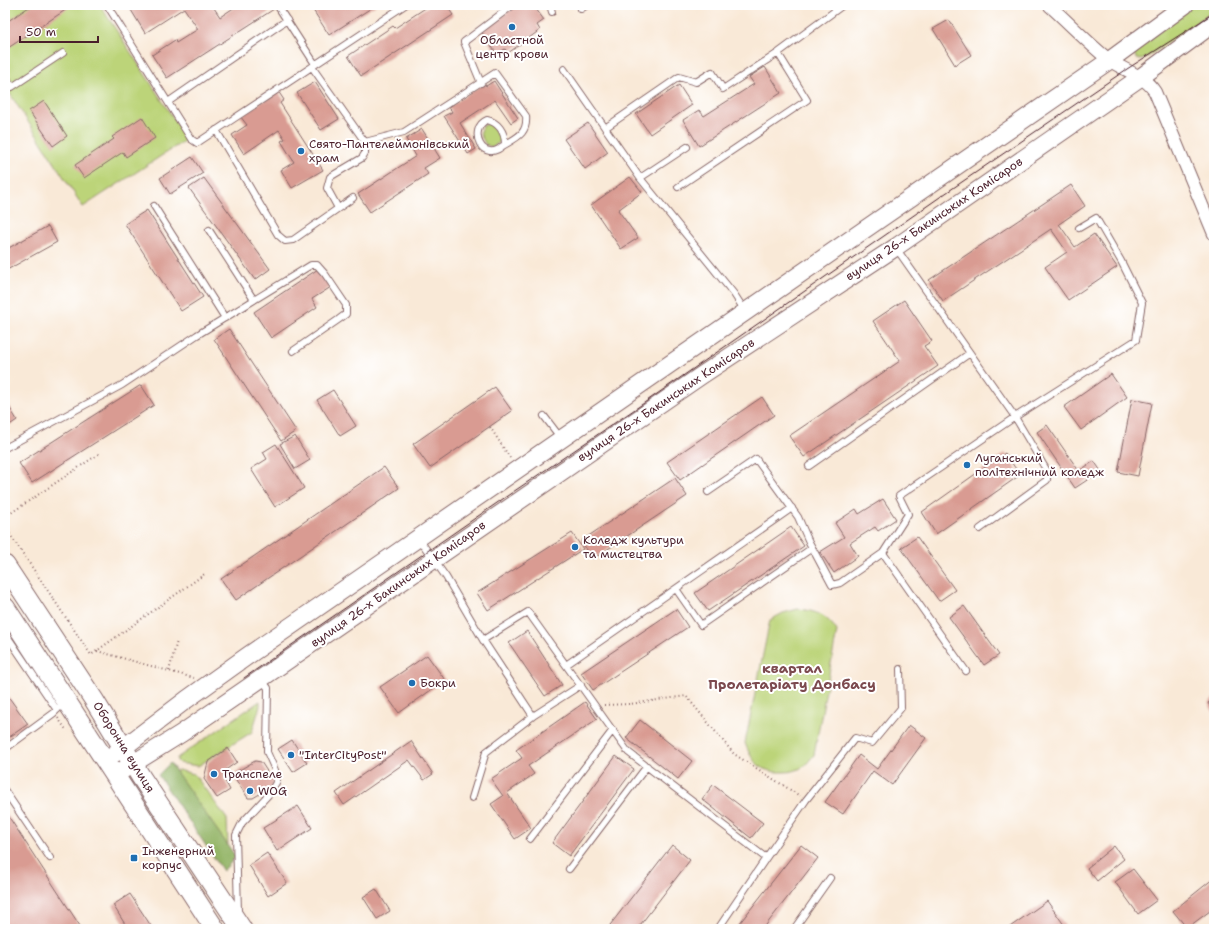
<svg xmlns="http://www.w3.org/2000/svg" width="1219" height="934" font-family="'Shantell Sans',sans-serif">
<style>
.green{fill:#bcd479;stroke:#837a52}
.forest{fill:#95b669;stroke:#706a4a}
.building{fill:#d99b92}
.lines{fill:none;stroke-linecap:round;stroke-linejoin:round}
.lane-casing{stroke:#876667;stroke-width:8}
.street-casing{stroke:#876667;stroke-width:14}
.secondary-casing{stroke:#876667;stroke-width:19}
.primary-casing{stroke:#876667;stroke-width:21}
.path{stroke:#876667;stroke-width:2;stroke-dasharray:1 3;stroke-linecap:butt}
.lane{stroke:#fff;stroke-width:6}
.street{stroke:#fff;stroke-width:12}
.secondary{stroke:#fff;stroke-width:17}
.primary{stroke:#fff;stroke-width:19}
.tram{stroke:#4a1f2b;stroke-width:1}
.poi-dot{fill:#1f6fb2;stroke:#fff;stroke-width:1.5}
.labels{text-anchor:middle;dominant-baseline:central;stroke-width:4;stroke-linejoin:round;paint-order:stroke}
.poi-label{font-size:12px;fill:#4a1f2b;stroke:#fff;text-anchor:start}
.street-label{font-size:12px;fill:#4a1f2b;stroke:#fff}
.quarter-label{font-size:14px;font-weight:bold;fill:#7c4a4f;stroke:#fff}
</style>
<rect width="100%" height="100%" fill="#fff"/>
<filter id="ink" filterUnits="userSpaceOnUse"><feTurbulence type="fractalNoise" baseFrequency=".025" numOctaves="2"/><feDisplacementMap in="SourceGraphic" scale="8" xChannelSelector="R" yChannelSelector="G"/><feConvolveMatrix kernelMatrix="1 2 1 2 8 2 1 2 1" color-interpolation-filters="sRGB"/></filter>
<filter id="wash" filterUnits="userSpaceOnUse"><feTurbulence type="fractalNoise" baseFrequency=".012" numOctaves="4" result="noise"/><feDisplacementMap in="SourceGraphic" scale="16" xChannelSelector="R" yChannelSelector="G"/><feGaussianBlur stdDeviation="0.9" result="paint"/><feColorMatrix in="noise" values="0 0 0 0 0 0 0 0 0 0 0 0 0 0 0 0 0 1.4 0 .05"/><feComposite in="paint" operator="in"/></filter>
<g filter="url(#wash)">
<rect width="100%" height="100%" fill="#f9e9d7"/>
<path class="green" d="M5,5H100L187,139L83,207L5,86Z
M1193,5H1214V11L1144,59L1140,60L1136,58L1133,51Z
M490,123C497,128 501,132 501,141L493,147L486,145L480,134L483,126Z
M798,609C816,611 827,615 837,631L814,755C811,758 808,763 804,766C797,771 790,772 783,772C761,773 752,762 745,743L770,620L783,613Z
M260,701V706L252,732L198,766L179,763L177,761V758Z
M178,770L194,774L227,819L228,846L175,772Z"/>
<path class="forest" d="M170,763L236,857L223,871L158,775Z"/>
<g id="blocks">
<path class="building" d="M32,5H73L5,50V23Z
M128,5H212L220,17L238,5H271L274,9L167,78L152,55L175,40L176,43L198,29L184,8L145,33Z
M321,5H376L329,35L313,10Z
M430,5H446L453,15L361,76L348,56L393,26L395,28Z
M517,5H533L544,20L537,25L540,30L508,53L505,49L497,54L481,31Z
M949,20L971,55L955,65L933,29Z
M765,67L781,93L699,146L683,120L699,110L704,116L754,84L749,77Z
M494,81L518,118L511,123L495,100L460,123L476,149L468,154L444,116L452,112L449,107L484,83L486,86Z
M315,82L339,119L321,130L297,93Z
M679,85L692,105L650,134L636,114Z
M278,91L284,100L280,103L323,170L292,188L281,170L294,162L281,141L285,139L279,130L244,154L232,135L247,125L240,116Z
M44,101L67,136L53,146L29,111Z
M142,117L155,138L126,157L123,152L84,178L75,165L114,139L112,137Z
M588,123L608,152L585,169L564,139Z
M422,129L440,158L424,168L428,174L370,212L358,194L416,156L406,139Z
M192,157L203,173L170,194L160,178Z
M630,177L642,192L618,210L638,238L621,249L591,205Z
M204,178L270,269L255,280L189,188Z
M1071,185L1085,206L1059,224L1075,247L1094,234L1117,267L1068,300L1045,267L1067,252L1051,229L943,301L929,280Z
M147,210L203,297L181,311L125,224Z
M48,226L57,242L5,271V250Z
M318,269L331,287L312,299L317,307L271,338L254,312Z
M904,300L932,341L924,346L938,366L804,457L789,436L900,361L873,321Z
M229,329L296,431L281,441L214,339Z
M1111,374L1127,397L1081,430L1064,407Z
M141,385L154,405L32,483L19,463Z
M495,387L512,411L430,468L413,444Z
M333,390L356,426L340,436L317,400Z
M762,397L774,415L680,480L667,462Z
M1132,399L1152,403L1138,476L1118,472Z
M5,400L17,420L5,428Z
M1047,425L1079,471L1094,461L1101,471L1075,488L1037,432Z
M295,436L310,460L295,469L280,444Z
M276,444L304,488L275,507L251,469L267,459L263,452Z
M1005,453L1020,475L936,534L922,512Z
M384,467L399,488L236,600L221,579Z
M675,478L687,496L593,559L581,541Z
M883,499L896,519L878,531L875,527L850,543L858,556L834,573L820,552L844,537L835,523L856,509L859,514Z
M791,527L804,546L708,611L695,593Z
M572,533L583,549L488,610L477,593Z
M917,537L955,590L939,601L901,548Z
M964,606L999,655L984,665L949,617Z
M676,609L688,627L593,690L581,673Z
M527,631L562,685L545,696L509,643Z
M427,655L445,680L399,713L380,687Z
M5,692L28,724L5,740Z
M1214,698V713L1208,703Z
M585,702L597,719L528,766L534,774L507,793L531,828L515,839L491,804L503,796L491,779L522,758L516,750Z
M640,720L692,761L678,779L626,738Z
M909,725L926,738L892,785L873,771L843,814L825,802L859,755L877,769Z
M292,740L307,763L293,772L278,749Z
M411,741L433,774L424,780L409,760L344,805L336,793Z
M228,748L237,762L224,771V779L230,790L217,798L204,779L208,762Z
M616,756L634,769L569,856L552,843Z
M255,761L261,762L274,782L273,786L253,798H248L236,780V772Z
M713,785L763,823L751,838L702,799Z
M298,806L312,828L277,851L263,828Z
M5,811L82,929H5Z
M672,845L690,860L637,929H607Z
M801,845L818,858L763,929H735Z
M1114,846L1124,859L1097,881L1087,868Z
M267,853L287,883L268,896L249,865Z
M1133,869L1157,900L1138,914L1115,882Z
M1214,878V908L1187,928L1173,911Z
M376,889L390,911L377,919L363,897Z
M130,894L153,929H128L113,905Z
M1047,901L1067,929H1007Z"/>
</g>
</g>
<g filter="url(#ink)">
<use href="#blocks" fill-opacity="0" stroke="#876667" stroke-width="1"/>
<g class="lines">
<defs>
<path id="lane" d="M107,5L191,139L197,143L405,5
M277,5L315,64
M550,5L552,12
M580,5L581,9L587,5
M312,67L365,142V153L362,158L330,177L327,188L338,208
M564,69L640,178L734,294L745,311
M5,75L12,87L63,53
M481,83L464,42L513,5
M168,102L287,20
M487,120C498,122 505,132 505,144C482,167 467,128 487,120Z
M605,128L679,77L696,82L712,72L723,89L778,53L843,5
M216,130L278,235L285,241L293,240L353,198
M365,142L404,132L495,73L526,116C528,135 515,138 501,147
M640,178L687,147
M678,187L807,100L778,53
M154,206L225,318
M209,230L254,300
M896,248L1015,417L1047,471V480L980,529
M544,416L560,437
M5,448L122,385L197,335L311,265H317L325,274L346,305V314L338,320L293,351
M809,466L970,353
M708,492L756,459L798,517L809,542L832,585L840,583L883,553
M419,539L446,577L483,640L528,612L628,752L766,858L806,800L855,738L872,743L901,708L900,669
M676,589L701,625L812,548
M5,633L57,710
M483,640L533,716
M566,665L792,508
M966,671L883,553L908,514L899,496L1015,417L1136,340L1142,303L1121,261L1096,218L1079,228
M5,749L54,713L59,708
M5,791L50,858
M472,798L486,752L533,716L581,685
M530,839L613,730
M569,869L647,766
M238,912L236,835L242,823L269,794L277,781L275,770L267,752L268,688L262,680
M718,929L766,858
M794,929L830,878"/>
<path id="street" d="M1049,5C1069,23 1088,43 1109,60C1125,71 1144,75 1155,92L1214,234"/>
<path id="secondary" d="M105,760L123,748L186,700L246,657L1110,60L1185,5
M115,775L182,733L702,375L896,247L1141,77L1214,23"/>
<path id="primary" d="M5,565L94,700L141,777L242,929
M5,607L215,929"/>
</defs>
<use href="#lane" class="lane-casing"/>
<use href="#street" class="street-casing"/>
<use href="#secondary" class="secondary-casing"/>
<use href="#primary" class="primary-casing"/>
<path class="path" d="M490,427L510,458
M5,517L100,453
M5,527L91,655L206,573
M97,651L194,678
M169,671L177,641
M604,705L630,704L686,696L734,754L800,796
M58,718L67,731"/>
<use href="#lane" class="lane"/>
<use href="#street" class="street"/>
<use href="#secondary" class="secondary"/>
<use href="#primary" class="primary"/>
<path class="tram" d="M244,678L510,494L644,403L940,197L1127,69L1214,13"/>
</g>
</g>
<g class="poi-dot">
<circle cx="512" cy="27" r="4"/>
<circle cx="301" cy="151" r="4"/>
<circle cx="967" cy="465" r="4"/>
<circle cx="575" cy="547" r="4"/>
<circle cx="412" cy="683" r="4"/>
<circle cx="291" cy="755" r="4"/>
<circle cx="214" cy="774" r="4"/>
<circle cx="250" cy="791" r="4"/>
<rect x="130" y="854" width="8" height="8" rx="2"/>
</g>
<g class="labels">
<g class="poi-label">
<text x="512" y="40" text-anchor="middle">Областной<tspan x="512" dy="14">центр крови</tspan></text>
<text x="309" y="144">Свято-Пантелеймонівський<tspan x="309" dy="14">храм</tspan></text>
<text x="975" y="458">Луганський<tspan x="975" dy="14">політехнічний коледж</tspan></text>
<text x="583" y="540">Коледж культури<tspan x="583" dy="14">та мистецтва</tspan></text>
<text x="420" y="683">Бокри</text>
<text x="299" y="755">"InterCityPost"</text>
<text x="222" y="774">Транспеле</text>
<text x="258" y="791">WOG</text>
<text x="142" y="851">Інженерний<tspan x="142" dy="14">корпус</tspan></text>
</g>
<g class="street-label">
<text transform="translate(934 219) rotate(-34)">вулиця 26-х Бакинських Комісаров</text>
<text transform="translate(666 400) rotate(-34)">вулиця 26-х Бакинських Комісаров</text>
<text transform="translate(398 584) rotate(-35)">вулиця 26-х Бакинських Комісаров</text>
<text transform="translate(124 747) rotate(58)">Оборонна вулиця</text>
</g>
<g class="quarter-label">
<text x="792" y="668">квартал<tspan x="792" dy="16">Пролетаріату Донбасу</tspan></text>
</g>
</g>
<rect width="1219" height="934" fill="none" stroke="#fff" stroke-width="20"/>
<path d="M20 36v6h78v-6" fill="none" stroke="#4a1f2b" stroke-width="2"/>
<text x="26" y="36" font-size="12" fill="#4a1f2b" stroke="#ffffff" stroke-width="3" paint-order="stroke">50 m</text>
</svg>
